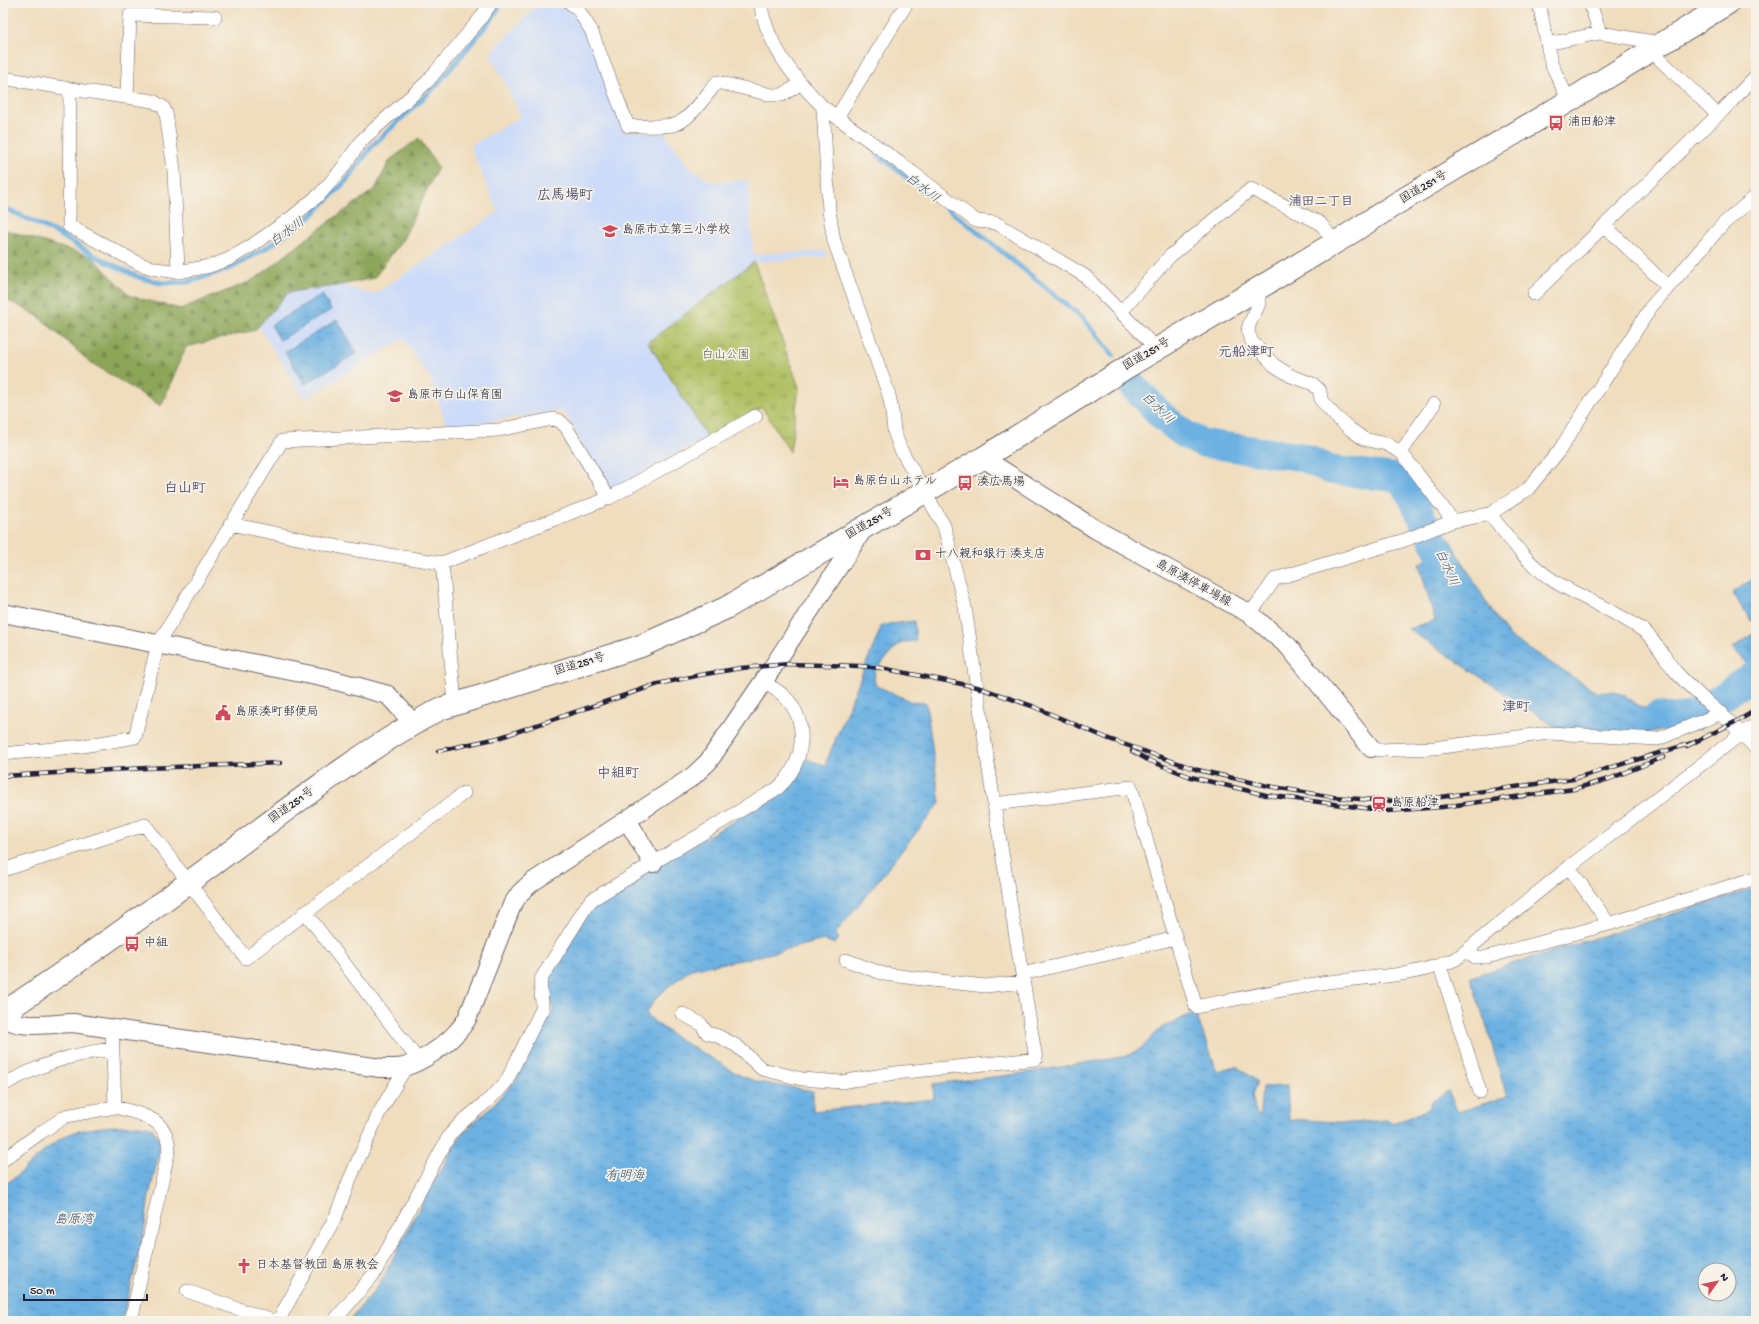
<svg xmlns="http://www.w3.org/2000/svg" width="1759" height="1324" font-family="'Gochi Hand','Klee One',sans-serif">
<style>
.built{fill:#ccdbf9}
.forest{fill:url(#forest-firs);stroke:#57644a}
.park{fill:url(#park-tufts);stroke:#69714f}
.water{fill:url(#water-ripples);stroke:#476a8e;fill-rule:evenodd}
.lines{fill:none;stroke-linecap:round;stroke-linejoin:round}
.stream{stroke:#6cb1e2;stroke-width:5}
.river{stroke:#6cb1e2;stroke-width:29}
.street-casing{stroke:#6a6368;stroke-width:14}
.secondary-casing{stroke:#6a6368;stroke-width:20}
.highway-casing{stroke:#6a6368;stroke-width:24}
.street{stroke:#fff;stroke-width:13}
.secondary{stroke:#fff;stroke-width:18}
.highway{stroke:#fff;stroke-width:22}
.rail-casing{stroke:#22223b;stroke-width:4.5}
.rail{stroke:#f7f3e8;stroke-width:3;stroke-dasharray:9;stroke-linecap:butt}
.labels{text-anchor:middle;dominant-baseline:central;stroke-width:3.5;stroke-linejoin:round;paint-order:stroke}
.poi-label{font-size:12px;fill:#22223b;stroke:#f7f3e8;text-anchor:start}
.street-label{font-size:12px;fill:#22223b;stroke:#f7f3e8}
.park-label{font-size:12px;fill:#545949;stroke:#f7f3e8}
.water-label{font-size:13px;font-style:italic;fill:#3c5475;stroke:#f7f3e8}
.neighbourhood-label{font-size:13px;font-weight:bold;fill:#555274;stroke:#f7f3e8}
.quarter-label{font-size:14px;font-weight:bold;fill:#555274;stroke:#f7f3e8}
</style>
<defs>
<pattern id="forest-firs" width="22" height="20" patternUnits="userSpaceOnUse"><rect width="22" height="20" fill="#8ca659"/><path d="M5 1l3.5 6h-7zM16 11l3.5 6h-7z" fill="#72874b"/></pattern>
<pattern id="park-tufts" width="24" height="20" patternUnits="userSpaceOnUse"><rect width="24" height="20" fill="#b0c063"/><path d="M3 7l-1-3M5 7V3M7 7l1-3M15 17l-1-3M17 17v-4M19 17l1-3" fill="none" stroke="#8f9c53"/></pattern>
<pattern id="water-ripples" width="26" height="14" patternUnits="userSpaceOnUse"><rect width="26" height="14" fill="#6cb1e2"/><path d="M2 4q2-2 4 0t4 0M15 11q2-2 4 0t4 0" fill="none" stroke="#5890b8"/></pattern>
</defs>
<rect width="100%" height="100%" fill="#f7f3e8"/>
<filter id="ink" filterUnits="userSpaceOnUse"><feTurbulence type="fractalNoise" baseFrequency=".025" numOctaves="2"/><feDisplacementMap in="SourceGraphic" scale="8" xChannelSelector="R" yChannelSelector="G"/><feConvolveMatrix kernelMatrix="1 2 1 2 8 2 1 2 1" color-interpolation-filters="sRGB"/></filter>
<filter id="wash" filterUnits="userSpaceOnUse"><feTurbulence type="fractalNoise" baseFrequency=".012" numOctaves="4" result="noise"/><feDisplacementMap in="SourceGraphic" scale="16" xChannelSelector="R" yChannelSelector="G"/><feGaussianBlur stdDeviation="0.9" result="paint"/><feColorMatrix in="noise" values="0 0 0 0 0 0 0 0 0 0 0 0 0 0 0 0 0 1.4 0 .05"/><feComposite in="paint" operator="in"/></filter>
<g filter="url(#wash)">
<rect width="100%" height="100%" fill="#f0ddbd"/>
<path class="built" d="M547,3H560L568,6L586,31L627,131L664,133L692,169L712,182L748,180L753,254L826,251L827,257L754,262L648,342L707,437L609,490L566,415L562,412L557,411L447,427L432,381L403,339L305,399L257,324L289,286L328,280L373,295L498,212L470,146L521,116L490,53L531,11L539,5Z"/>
<path class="forest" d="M419,138L438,167L403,239L374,278L336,286L289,292L255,330L186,347L161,406L90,362L38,316L3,298V229L92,257L131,296L180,309L249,282L259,276L322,227L375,189L390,160Z"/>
<path class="park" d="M754,262L799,387L790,452L762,407L707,437L648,342Z"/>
<path class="water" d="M322,294L331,310L280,340L271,325Z
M337,320L357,353L305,384L285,352Z
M1440,532L1445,539L1448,537L1494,615L1510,637L1598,693C1628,688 1626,702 1649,710C1663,714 1681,711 1696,711V719L1667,730L1642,734L1556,727L1408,629L1435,620L1419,564L1432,557L1426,545L1430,542L1428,538Z
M1756,577V617L1751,621L1732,593Z
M914,621L916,641L904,642L898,645L875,671L874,681L877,686L912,702L926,703L940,803L835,934L839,938L835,944L824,940L747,959L691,969L668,987L654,1001L646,1013L656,1023L679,1039L741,1076L758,1082L813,1091V1111L934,1099L933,1084L1011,1075L1127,1056L1143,1047L1161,1028L1195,1012L1217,1071L1236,1066L1257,1081L1252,1095L1256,1113L1260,1116L1262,1087L1287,1086L1289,1119L1351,1123L1387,1120L1391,1123L1406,1119L1430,1108V1103L1448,1091L1458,1112L1508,1096L1502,1081L1488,1030L1470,977L1756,888V1321H349L379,1285L426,1196L461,1135L493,1105L516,1080L553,1010L547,982L562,959L591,904L782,793L806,759L825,765L882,625ZM1705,1270H1729V1294H1705Z
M1756,632V689L1737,691L1720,706L1711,700L1750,666L1732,648Z
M140,1125L151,1127L160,1140L159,1153L149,1196L144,1232L122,1321H3V1186C25,1172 51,1139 75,1132C96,1126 119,1126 140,1125Z"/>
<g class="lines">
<path class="stream" d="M877,154L974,229L1083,318L1113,355
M3,207L55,232L93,255L138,277L161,283L188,282L231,268L271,245L310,217L347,180L372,146L437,85L493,17L502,3"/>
<path class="river" d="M1132,385L1163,417L1184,434L1201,443L1302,457L1331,470L1391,477L1405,483L1443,560
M1657,716L1675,718L1696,715L1756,674"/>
</g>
</g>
<g filter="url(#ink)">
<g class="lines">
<defs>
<path id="street" d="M570,3L577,8L591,30L628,126C643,126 658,127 673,125C688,123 707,94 717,82L772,95H782L800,84
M1539,3L1551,63L1569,101
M1590,3L1600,33
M1547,44L1600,33L1660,43
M1650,50L1718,115
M3,78L70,89L153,101L163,107L166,113L174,170L178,272
M70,89L69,226L140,264L156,269L178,272L210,266L229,259L251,246L291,218L320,194L341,170L362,140L427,82L480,19L491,3
M127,97L130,15L215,17
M823,107L912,172L976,221L996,223L1085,276L1157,349
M837,117L907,3
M1605,226L1667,286
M1259,287V304L1249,325L1248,332L1252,342L1274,365L1291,376L1313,384L1320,391L1321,400L1335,416L1350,429L1364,439L1386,444L1401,452L1453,521
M1534,294L1723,110L1756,76
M1121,312L1169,257L1251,189L1320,223L1335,242
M1401,452L1434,404
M1490,514C1509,538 1527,564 1554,581C1583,599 1616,611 1644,631C1655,639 1666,661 1676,672C1701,700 1731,719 1756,749
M230,524L350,549L442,563L609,498L756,416
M442,563L455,704
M1250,614L1275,579L1405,540L1453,521L1490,514L1528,489L1559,451L1651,307L1723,224L1756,196
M1371,748L1380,750L1434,748L1549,733L1658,739L1722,713
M3,754L83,746L135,737L158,644L282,441L499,430L553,419L560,421L566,427L609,498
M994,804L1131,787L1196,1007C1237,999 1279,990 1321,983C1367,976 1413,978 1456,959L1569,867L1742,733L1756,725
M1569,867L1609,924L1756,878
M3,870L145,825L246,958L464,793
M305,912L419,1061
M1467,952L1475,957H1487L1609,924
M846,960L884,974L914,978L985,986L1024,982
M1440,966L1480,1092
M1022,974L1176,938
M683,1014L701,1024L707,1033L718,1036L737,1046L762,1069L802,1079L841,1082L895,1073L1036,1059L994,804L965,607L944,526L900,448L894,431L892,411L889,395L834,241L829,211L823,107C793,77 768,46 760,3
M3,1085C39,1065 71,1054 112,1049
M115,1107C140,1114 167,1117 169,1149L131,1321
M3,1160L40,1133L66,1116L115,1107L112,1028
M187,1291L273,1321
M278,1321L336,1216L349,1181L379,1113L406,1067
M334,1321L374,1274L449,1136C465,1115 490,1103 506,1082L542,1009C543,999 539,989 541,979L587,905L593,899L778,788C803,765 811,725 786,698C780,691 771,687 763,682"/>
<path id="secondary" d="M983,458L1095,529L1250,614L1288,646L1371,748
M3,613L326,678L388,695L413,723
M627,820L653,863
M3,1015C15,1031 54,1023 73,1023L380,1068C388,1068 399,1069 407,1066C429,1058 455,1039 467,1019L512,905L520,893L531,883L692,777L708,762L763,682L864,528"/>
<path id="highway" d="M3,1013C78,963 151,911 223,857C293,805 363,750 440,709L641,646L726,608L983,458L1132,364L1346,236L1394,205L1569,101L1728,3"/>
</defs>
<use href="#street" class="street-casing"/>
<use href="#secondary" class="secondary-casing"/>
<use href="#highway" class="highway-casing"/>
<use href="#street" class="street"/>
<use href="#secondary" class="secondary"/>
<use href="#highway" class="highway"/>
<defs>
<path id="rail" d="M1687,746L1741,719L1756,710
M438,751L498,738L658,684L700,675L741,668L789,664L860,666L881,668L977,687L1032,706L1109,739L1198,770L1268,786L1333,797L1387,801L1441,797L1573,779L1692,743
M1132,751L1148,760L1191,777L1266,795L1387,811L1442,807L1574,789L1609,779L1664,757
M3,776L147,768L280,763"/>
</defs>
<use href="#rail" class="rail-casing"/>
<use href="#rail" class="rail"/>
</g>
</g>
<defs>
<symbol id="bus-bare" viewBox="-9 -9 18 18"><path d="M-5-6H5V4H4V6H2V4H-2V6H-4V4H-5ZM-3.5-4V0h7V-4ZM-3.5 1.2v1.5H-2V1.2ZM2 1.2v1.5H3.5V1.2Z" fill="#d1495b" stroke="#f7f3e8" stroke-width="2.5" paint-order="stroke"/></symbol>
<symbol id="school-bare" viewBox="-9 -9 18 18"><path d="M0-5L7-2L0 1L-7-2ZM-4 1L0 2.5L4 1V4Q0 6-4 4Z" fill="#d1495b" stroke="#f7f3e8" stroke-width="2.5" paint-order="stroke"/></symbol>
<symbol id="hotel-bare" viewBox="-9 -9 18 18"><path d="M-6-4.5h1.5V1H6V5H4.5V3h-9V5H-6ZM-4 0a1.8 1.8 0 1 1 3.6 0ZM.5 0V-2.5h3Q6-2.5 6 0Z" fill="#d1495b" stroke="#f7f3e8" stroke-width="2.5" paint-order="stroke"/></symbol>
<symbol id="bank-bare" viewBox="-9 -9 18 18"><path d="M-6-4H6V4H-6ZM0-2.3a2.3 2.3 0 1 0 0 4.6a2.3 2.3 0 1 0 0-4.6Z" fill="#d1495b" stroke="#f7f3e8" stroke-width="2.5" paint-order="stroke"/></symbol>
<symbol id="civic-bare" viewBox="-9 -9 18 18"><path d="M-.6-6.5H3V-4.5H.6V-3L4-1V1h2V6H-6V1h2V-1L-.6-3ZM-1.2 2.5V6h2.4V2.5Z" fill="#d1495b" stroke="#f7f3e8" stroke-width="2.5" paint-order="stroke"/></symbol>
<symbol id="station-bare" viewBox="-9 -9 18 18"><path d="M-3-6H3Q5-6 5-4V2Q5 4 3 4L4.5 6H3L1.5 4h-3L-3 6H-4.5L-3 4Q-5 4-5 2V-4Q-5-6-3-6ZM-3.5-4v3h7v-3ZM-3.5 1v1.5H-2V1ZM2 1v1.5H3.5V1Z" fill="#d1495b" stroke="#f7f3e8" stroke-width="2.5" paint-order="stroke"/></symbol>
<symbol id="church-bare" viewBox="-9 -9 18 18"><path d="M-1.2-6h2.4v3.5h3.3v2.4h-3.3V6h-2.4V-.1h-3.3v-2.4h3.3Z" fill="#d1495b" stroke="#f7f3e8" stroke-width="2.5" paint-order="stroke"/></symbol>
</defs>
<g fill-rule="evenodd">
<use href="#bus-bare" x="1545" y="112" width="22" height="22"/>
<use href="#school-bare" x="599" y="220" width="22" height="22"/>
<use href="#school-bare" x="384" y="385" width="22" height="22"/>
<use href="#hotel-bare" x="830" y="471" width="22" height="22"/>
<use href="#bus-bare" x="954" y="472" width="22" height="22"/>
<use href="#bank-bare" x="912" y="544" width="22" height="22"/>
<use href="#civic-bare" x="212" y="702" width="22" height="22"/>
<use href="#station-bare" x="1368" y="793" width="22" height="22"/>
<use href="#bus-bare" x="121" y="933" width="22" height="22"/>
<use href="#church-bare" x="233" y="1255" width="22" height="22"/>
</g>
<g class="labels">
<g class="poi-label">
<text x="1568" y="123">浦田船津</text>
<text x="622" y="231">島原市立第三小学校</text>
<text x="407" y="396">島原市白山保育園</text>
<text x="853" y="482">島原白山ホテル</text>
<text x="977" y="483">湊広馬場</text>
<text x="935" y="555">十八親和銀行 湊支店</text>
<text x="235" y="713">島原湊町郵便局</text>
<text x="1391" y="804">島原船津</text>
<text x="144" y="944">中組</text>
<text x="256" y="1266">日本基督教団 島原教会</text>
</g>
<g class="street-label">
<text transform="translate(1424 188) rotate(-31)">国道251号</text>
<text transform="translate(1147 355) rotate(-31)">国道251号</text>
<text transform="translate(870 524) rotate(-30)">国道251号</text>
<text transform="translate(1193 584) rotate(29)">島原湊停車場線</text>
<text transform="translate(580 665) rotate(-17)">国道251号</text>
<text transform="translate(292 806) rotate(-36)">国道251号</text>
</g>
<g class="park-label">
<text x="726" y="356">白山公園</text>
</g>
<g class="water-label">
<text transform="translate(922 189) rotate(38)">白水川</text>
<text transform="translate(288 233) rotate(-36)">白水川</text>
<text transform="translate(1157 409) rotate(44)">白水川</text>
<text transform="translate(1446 568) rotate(66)">白水川</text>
<text x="625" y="1176">有明海</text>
<text x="74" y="1220">島原湾</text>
</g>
<g class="neighbourhood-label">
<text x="1321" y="202">浦田二丁目</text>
</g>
<g class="quarter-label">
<text x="565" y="196">広馬場町</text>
<text x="1246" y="353">元船津町</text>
<text x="185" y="489">白山町</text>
<text x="1516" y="708">津町</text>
<text x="618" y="774">中組町</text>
</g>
</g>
<rect width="1759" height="1324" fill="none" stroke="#f7f3e8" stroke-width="16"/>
<g transform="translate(1717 1282) rotate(57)"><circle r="19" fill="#f7f3e8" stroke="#a29fa3"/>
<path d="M0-3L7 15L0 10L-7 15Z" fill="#d1495b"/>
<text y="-6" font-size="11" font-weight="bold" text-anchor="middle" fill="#22223b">N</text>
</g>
<path d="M24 1294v6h123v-6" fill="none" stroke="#22223b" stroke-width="2"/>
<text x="30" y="1294" font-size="12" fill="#22223b" stroke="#f7f3e8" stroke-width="3" paint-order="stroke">50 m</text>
</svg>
